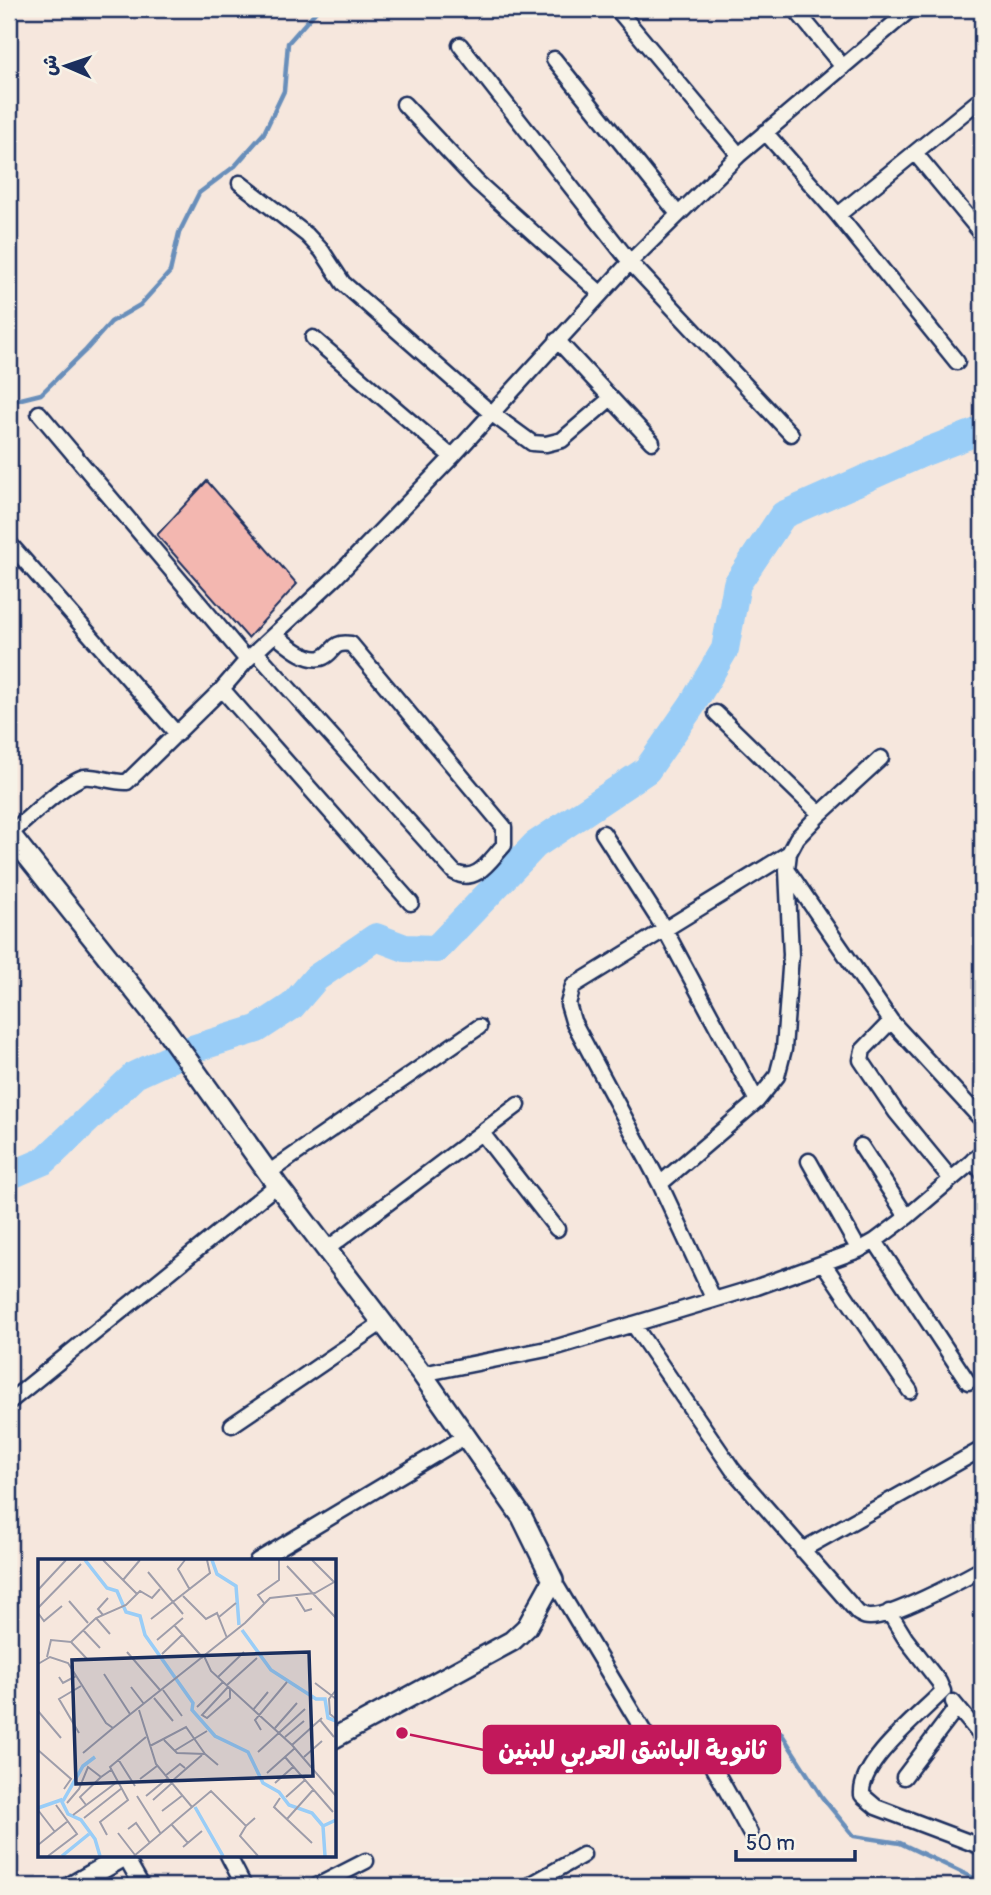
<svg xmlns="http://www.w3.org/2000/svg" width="991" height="1895" font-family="Pangolin,'Playpen Sans Arabic',sans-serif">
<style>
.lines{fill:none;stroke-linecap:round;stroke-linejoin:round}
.stream{stroke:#678eba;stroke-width:4.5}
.river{stroke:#99cdf7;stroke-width:28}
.building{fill:#f3b7b0;stroke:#1b2f5e;stroke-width:2}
.street-casing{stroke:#1b2f5e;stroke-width:19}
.secondary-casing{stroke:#1b2f5e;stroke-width:24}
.street{stroke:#f7f3e8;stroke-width:14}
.secondary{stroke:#f7f3e8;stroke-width:19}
.inset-river{fill:none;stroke:#99cdf7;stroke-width:3.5}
.inset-road{fill:none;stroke:#9e9daa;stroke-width:2}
.view{fill:#1b2f5e;fill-opacity:0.15;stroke:#1b2f5e;stroke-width:3.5}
.inset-edge{fill:none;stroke:#1b2f5e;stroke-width:3.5}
.leader{fill:none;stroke:#c2185b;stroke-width:2.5}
.callout-dot{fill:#c2185b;stroke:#f7f3e8;stroke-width:2.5}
.callout{fill:#c2185b;stroke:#c2185b;stroke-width:2.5}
.callout-label{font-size:26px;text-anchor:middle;font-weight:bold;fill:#fff}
</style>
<rect width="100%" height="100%" fill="#f6e7dd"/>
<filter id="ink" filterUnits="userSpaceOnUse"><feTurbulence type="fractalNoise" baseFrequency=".0143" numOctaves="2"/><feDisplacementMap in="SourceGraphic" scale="14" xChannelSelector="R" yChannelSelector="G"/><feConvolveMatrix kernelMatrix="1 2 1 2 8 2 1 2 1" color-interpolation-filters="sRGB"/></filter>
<g filter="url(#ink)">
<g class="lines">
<path class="stream" d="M9,402L41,394L86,350L111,322L140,305L170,272L179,233L199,193L235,166L264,133L284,91L288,43L318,9
M781,1733L822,1797L854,1836L900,1843L982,1882"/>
<path class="river" d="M9,1176L44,1161L135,1075L189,1050L257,1029L292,1006L316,978L376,937L405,948L436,949L535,845L647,770L692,705L725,649L737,584L783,515L925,452L982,430"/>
</g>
<path class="building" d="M207,481L297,584L248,638L157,535Z"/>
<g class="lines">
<defs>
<path id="street" d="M617,9L739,155
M795,9L843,67
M460,45L630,262L791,434
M554,59L678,214
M404,104L477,182L600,293
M765,132L838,215L957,362
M915,153L982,234
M240,183L307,235L322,251L343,283L491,413L532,443L546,444L562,440L611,398
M838,215L982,98
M313,338L452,457
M557,340L652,442
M39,413L247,660
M9,543L177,734
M256,652L454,872C476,885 490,860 504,845V827L351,644C330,641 335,654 321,658C305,662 286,643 275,635
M222,689L411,903
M716,713L820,814
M603,833L664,928L757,1101
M10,834C26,820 65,782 84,777C94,775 114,783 127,782L222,689L247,660L336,577L452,457L630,262L739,155L911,9
M788,871L891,1021L982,1120
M891,1021L863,1050L861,1060L896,1112L951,1179
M482,1133L557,1229
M861,1146L907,1217
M973,1160L982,1172
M809,1161L859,1250
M268,1173L479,1027
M660,1184L757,1101L777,1076L784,1049L791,955L787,870L789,853L797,838L820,814L881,758
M875,1241L968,1382
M327,1249L518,1105
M823,1263L910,1391
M714,1300L660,1184L573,1021L568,1004L573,986L789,853
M633,1324L733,1470L858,1613C862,1615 864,1617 869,1617C889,1619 962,1580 982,1569
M422,1374L557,1347L757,1287L859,1250L875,1241L907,1217L982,1153
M9,1402L277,1185
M232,1425L383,1322
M802,1550L982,1449
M257,1561L466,1436
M553,1580L656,1752L664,1757L693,1743L703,1748L750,1833
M889,1612L905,1638L939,1682L943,1691C921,1714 859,1762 862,1795L876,1807L982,1847
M953,1702L982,1737
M904,1777L957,1707
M228,1855L244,1886
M125,1856L142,1886
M317,1886L366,1861
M528,1886L583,1855"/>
<path id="secondary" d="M9,833L166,1030L277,1185L422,1374L522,1517L553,1580L527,1627L512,1641L334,1738
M72,1886L126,1855"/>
</defs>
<use href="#street" class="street-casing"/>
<use href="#secondary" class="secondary-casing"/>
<use href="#street" class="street"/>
<use href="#secondary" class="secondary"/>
</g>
</g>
<g transform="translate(38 1559)">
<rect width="298" height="298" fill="#f6e7dd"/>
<path class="inset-river" d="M47,1L69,29L79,32L88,53L102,57L107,76L155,144L154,151L177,177L210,193L225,224L241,233L251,246L274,254L285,267M174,1L179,15L198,27L201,66M204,71L233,111L278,140H287L290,159L298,162M25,242L45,207L57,198M157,248L185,297M0,249L23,241L30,255L43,261L57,280L62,297M24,297L51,275M287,297L285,267L298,261"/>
<path class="inset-road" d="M65,1L99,35M147,1L140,10L152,31M274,1L296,23M249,7L298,59M110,13L145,55M85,21L102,1M0,31L28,1M257,36L267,52L274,50M145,37L168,60L179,54L189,79M31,42L50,64M226,44L220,36L241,21V1M0,49L43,5M0,54L6,62L24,47M65,56L60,50L70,39M181,58L198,44M58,59L72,75M113,60L172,14L169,1M136,66L165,99M45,71L62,89M119,81L145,59M33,83L50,101M89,93L122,131M124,95L144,76M166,97L173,112L254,186L298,237M9,98L13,81L33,83L58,59L88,46L102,32L114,39L122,30M0,105L12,98L30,104L68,164L75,169L207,64L232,39L277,34L298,22M66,115L92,155M21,118L25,124L38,117M180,118L206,93M277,124L298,140M189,126L219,99M93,128L106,145M190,128L164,156L169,159L192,139V130M125,131L144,157M298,131L291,140L292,155L298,160M116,139L135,162M159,148L185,123M101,151L118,205L154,248M215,151L230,133M0,152L23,179M282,161L296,178M237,169L259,144M223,171L217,161L249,123M41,174L21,140L43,127M247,178L266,162M126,181L139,194L167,195L180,206M254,186L284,159M112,187L148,168L167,195M0,191L33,220L26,230M136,192L169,172M220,193L267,150M45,194L75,169M247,198L295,253M266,198L284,182M80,200L97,227M229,214L257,189M127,217L142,205L147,209M102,220L119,207M133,223L164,196M237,224L255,208M99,237L123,275M108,237L130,219M248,238L267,221M242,239L236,248L274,284M115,241L134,224M29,244L41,230L50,208L63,218L73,211M48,246L42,238L63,218M0,251L17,273M124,252L145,236M35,256L79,223M46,259L84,229M249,260L275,231M134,266L150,284M208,267L202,277L220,297M90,270L98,264L112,284M80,274L97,296M69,276L62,263L90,241L72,208L108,178M0,286L30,262M145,288L164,272M10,297L39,275L18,246M96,297L173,232L208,267L217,259"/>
<path class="view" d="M271,93L275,217L38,225L34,101Z"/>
<rect width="298" height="298" class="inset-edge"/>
</g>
<path class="leader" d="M402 1733L484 1750"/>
<circle class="callout-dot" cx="402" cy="1733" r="7"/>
<rect class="callout" x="484" y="1726" width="296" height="47" rx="7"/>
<g class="callout-label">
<text x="632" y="1759">ثانوية الباشق العربي للبنين</text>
</g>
<rect width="991" height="1895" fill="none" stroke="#f7f3e8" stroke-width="35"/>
<rect x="18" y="18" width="956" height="1860" fill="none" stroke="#1b2f5e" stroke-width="2.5" filter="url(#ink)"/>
<g transform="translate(66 66) rotate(272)" stroke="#f7f3e8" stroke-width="5" paint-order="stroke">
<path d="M0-5L12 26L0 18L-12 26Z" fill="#1b2f5e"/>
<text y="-10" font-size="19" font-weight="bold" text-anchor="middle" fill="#1b2f5e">ش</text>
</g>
<path d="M736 1850v10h119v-10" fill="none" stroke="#1b2f5e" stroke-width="3.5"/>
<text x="746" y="1850" font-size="21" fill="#1b2f5e" stroke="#f7f3e8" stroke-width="5" paint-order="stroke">50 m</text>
</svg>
